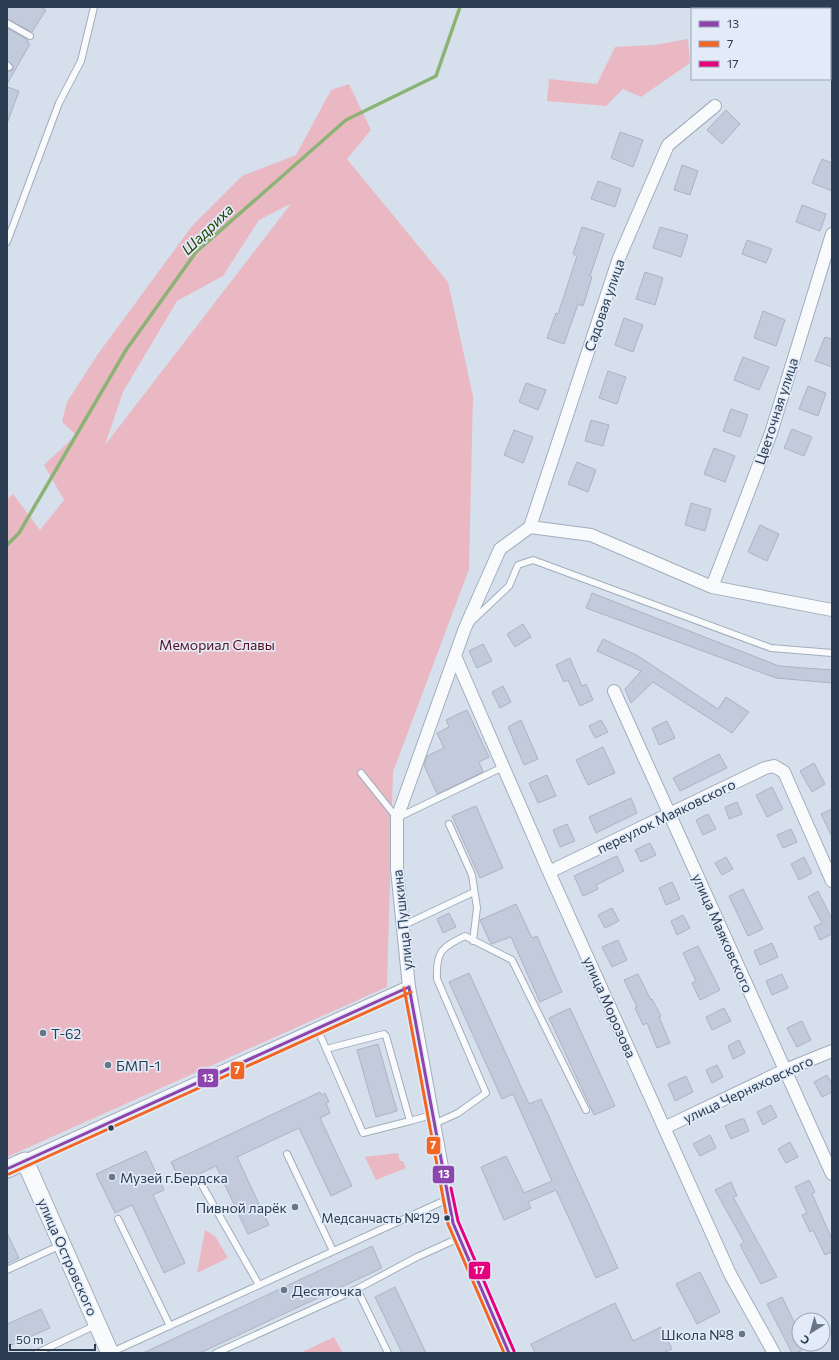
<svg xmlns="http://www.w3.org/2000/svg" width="839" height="1360" font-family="Commissioner,sans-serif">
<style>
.green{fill:#eab8c3;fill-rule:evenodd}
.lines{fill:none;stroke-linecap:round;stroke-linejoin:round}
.stream{stroke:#8cb375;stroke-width:3.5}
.building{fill:#c2cadb;stroke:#acb3c3}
.lane-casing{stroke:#a1adbc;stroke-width:8}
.street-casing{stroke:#a1adbc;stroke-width:14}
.secondary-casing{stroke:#a1adbc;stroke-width:19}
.lane{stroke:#f9fafc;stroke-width:6}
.street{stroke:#f9fafc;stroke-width:12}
.secondary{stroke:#f9fafc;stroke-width:17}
.bus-1-casing{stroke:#e2ebf7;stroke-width:6}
.bus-2-casing{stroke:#e2ebf7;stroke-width:6}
.bus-3-casing{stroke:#e2ebf7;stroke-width:6}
.bus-1{stroke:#8e44ad;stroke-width:3}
.bus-2{stroke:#f26522;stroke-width:3}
.bus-3{stroke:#e5007d;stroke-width:3}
.poi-dot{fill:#677689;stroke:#e2ebf7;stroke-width:1.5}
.bus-dot{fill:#2b3d53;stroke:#e2ebf7;stroke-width:1.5}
.labels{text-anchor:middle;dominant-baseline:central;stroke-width:3.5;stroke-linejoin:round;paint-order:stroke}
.bus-label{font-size:13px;fill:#2b3d53;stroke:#e2ebf7;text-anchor:end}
.street-label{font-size:14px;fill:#2b3d53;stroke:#e2ebf7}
.park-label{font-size:14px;fill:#540f1f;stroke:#e2ebf7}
.poi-label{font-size:14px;fill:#2b3d53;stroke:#e2ebf7;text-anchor:start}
.water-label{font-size:15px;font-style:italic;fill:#234400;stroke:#e2ebf7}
.line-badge{stroke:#e2ebf7;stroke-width:1.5}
.badge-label{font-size:11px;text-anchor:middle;font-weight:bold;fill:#fff}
</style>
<rect width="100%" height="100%" fill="#d6e0ec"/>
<path class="green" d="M771,7H832V36L830,37V9H774Z
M688,39L690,63L641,97L623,89L606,106L547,101L549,79L597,84L615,47L654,45Z
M349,84L371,130L347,159L448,282L473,396L469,569L393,772L387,987L7,1157V499L13,494L40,530L64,500L44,465L76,435L62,422L67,402L98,354L192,226L242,176L296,155L331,90ZM290,204V205L105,445L123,392L177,301L223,276L259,220Z
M398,1153L400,1161H403L406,1168L376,1180L365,1157Z
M205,1230L215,1236L228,1258L197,1273Z
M334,1337L343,1353H300Z"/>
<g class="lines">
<path class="stream" d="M7,545L19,533L126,350L196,252L346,120L436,76L460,7"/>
</g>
<path class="building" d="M7,7H40L46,10L32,32L7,19Z
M7,28L28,40L27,42L30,44L7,84V71H11L13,68L12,64L7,61Z
M7,87L19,91L8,121L7,120Z
M726,110L740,124L722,144L707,130Z
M620,132L643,140L633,167L611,158Z
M822,159L832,163V191L812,183Z
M682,165L698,171L690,195L674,190Z
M598,181L621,189L615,207L591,199Z
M802,205L826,214L820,231L796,222Z
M582,227L604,234L590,276L592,277L583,306L578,304L564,344L547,338L556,313L558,314L577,256L573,254Z
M660,227L688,235L681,257L653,248Z
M747,240L772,249L766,263L742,254Z
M645,272L663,278L655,305L636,299Z
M763,311L785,320L776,346L754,338Z
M624,318L643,325L633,352L615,345Z
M825,337L832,339V367L815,361Z
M743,357L769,367L759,390L734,380Z
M608,371L626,377L617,404L599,398Z
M526,383L546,390L538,410L519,402Z
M808,386L826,393L818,416L799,409Z
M731,409L748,415L740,437L723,431Z
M591,420L609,425L603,446L585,441Z
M792,429L812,437L804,456L784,448Z
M514,430L533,437L523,463L504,455Z
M714,448L735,456L725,482L704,474Z
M577,462L596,470L588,492L568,484Z
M691,503L711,509L705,531L685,525Z
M760,525L779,534L767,561L748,552Z
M592,593L779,666L832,670V683L776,678L586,608Z
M523,624L531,637L515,647L507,634Z
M603,639L638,656L718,709L726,697L749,712L732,733L653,682L631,703L625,689L641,671L597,651Z
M483,644L492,661L477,668L469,651Z
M570,658L582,686L586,684L593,700L580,706L568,680L564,682L556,665Z
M503,686L511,702L500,708L492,692Z
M467,710L489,757L479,762L483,772L437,794L424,765L427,756L444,748L437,733L449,727L446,720Z
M521,720L538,759L524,765L508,727Z
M601,720L608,732L595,738L589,726Z
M667,721L675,738L659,745L652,728Z
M603,747L615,773L588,785L576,760Z
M719,754L727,768L680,791L673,778Z
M814,763L825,784L812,792L800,771Z
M547,775L556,796L538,803L529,783Z
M772,787L783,809L767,817L756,795Z
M631,798L637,813L596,833L589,817Z
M737,802L742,814L729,819L725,807Z
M476,806L503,868L480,878L452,816Z
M832,809V837L821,814Z
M708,814L716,829L703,835L696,820Z
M567,824L575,841L560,847L553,830Z
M791,829L797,842L783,848L777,835Z
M650,843L656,855L641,862L635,850Z
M617,856L624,871L596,885L598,889L583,896L574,876Z
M726,857L733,869L722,875L715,863Z
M804,857L812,873L799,880L791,864Z
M672,882L680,899L666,905L659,888Z
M743,889L763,929L748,936L729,896Z
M818,891L832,919V934L820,940L814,927L822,923L808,897Z
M516,904L532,938L537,936L562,992L540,1002L511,937L491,944L480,920Z
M612,908L619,921L605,928L598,915Z
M449,913L456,927L443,933L437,919Z
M683,915L690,928L677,935L671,921Z
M618,940L627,960L612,967L602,947Z
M772,943L778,957L760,965L754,951Z
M698,946L720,990L700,1000L692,983L696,981L683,953Z
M469,973L529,1104L541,1099L618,1268L596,1278L556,1190L528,1202L531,1208L504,1220L481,1167L506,1156L524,1193L552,1181L513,1094L502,1099L449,982Z
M638,974L651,1000L652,999L661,1016L659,1017L670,1043L657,1048L647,1023L643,1025L635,1008L637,1007L624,980Z
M782,974L788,988L772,995L766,981Z
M570,1008L615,1106L594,1115L549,1018Z
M724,1008L731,1021L712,1030L706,1017Z
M802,1021L811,1040L797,1047L787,1028Z
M739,1040L745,1053L733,1059L728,1046Z
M378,1044L397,1111L376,1117L357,1050Z
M717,1065L723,1077L712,1083L706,1070Z
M827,1075L832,1084V1092L822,1097L814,1082Z
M686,1076L693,1092L675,1101L668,1084Z
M320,1092L322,1095L325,1093L329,1102L326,1103L330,1113L320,1118L352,1186L331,1196L299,1128L237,1157L269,1225L248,1234L216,1166L181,1183L171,1162Z
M771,1105L777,1117L763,1125L757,1112Z
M741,1119H744L749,1131L731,1139L725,1126Z
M710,1135L716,1148L700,1156L693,1144Z
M790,1142L798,1157L786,1163L778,1149Z
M146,1151L164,1190L153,1195L185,1263L164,1273L132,1205L115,1213L96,1174Z
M809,1180L815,1192L812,1194L832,1239V1252L825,1255L813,1230L810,1232L802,1215L807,1213L795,1187Z
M731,1182L737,1196L733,1197L777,1277L761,1284L740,1245L744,1242L715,1190Z
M7,1233L19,1258L7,1264Z
M372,1246L382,1268L200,1353H143Z
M700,1272L720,1312L697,1324L676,1284Z
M395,1287L426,1353H402L375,1297Z
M782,1297L799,1332V1344H815L796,1353H792L767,1304Z
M615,1303L633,1341L661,1327L672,1349L663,1353H535L531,1344Z
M41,1309L50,1328L7,1347V1324Z"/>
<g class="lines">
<defs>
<path id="lane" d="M7,23L30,36
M7,65L9,67
M7,242L59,103L81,61L94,7
M471,622L509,586L518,565L533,560L771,648L832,653
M361,773L397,818L503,767
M449,824L472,875L477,908L473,941
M402,926L474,892
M317,1028L363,1133L410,1121
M326,1049L384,1034L386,1036L410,1121L432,1115
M434,1124L458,1113L486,1093L437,979C436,951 441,948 465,936L512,960L586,1110
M287,1154L333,1251
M202,1185L259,1285
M118,1219L170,1326
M7,1270L61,1245
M357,1289L417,1257L459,1238
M112,1352L448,1199
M37,1353L96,1325
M216,1353L357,1289L388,1353"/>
<path id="street" d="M530,527L619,258L668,145L715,106
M712,587L771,433L832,234
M455,656L549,872L730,1274L774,1353
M614,691L832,1174
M549,872L765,768L774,766L784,772L832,881
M664,1128L785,1070L832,1051
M25,1161L409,987
M509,1353L451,1216L409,987L397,869V818L465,628L500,549L530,527L591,535L712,587L832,610"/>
<path id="secondary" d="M7,1169L25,1161L110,1353"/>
</defs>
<use href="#lane" class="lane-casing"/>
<use href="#street" class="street-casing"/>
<use href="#secondary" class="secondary-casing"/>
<use href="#lane" class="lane"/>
<use href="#street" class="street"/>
<use href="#secondary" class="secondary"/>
<defs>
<path id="bus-1" d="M409,987L453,1223L509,1353
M7,1169L409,987"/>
<path id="bus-2" d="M404,988L448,1224L504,1353
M9,1174L411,992"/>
<path id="bus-3" d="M451,1188L458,1221L514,1351"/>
</defs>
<use href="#bus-1" class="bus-1-casing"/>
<use href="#bus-2" class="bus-2-casing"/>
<use href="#bus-3" class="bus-3-casing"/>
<use href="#bus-1" class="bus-1"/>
<use href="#bus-2" class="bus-2"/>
<use href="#bus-3" class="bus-3"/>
</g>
<g class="poi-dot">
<circle cx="43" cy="1033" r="4"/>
<circle cx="108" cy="1065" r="4"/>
<circle cx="112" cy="1177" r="4"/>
<circle cx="295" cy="1207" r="4"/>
<circle cx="284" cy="1290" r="4"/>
<circle cx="742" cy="1334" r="4"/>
</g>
<g class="bus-dot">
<circle cx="111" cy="1128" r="3.5"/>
<circle cx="447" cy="1218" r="3.5"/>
</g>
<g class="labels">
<g class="bus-label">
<text x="440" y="1218">Медсанчасть №129</text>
</g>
<g class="street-label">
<text transform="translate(604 305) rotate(-71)">Садовая улица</text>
<text transform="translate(776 411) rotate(-72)">Цветочная улица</text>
<text transform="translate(666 816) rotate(-26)">переулок Маяковского</text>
<text transform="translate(402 920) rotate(-96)">улица Пушкина</text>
<text transform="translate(723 933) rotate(66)">улица Маяковского</text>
<text transform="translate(610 1007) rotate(66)">улица Морозова</text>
<text transform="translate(748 1089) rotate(-25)">улица Черняховского</text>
<text transform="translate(68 1257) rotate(66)">улица Островского</text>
</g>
<g class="park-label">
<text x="217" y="644">Мемориал Славы</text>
</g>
<g class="poi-label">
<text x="51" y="1033">Т-62</text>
<text x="116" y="1065">БМП-1</text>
<text x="120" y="1177">Музей г.Бердска</text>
<text x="287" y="1207" text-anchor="end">Пивной ларёк</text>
<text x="292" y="1290">Десяточка</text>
<text x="734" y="1334" text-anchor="end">Школа №8</text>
</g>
<g class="water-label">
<text transform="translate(207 229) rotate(-44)">Шадриха</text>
</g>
</g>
<g class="line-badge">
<rect x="230" y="1061" width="15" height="19" rx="4" fill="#f26522"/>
<rect x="197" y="1068" width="22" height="20" rx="4" fill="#8e44ad"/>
<rect x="426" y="1136" width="15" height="19" rx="4" fill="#f26522"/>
<rect x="432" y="1165" width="23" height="19" rx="4" fill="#8e44ad"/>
<rect x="468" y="1261" width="23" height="19" rx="4" fill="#e5007d"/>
</g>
<g class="badge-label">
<text x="237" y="1074">7</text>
<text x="208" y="1082">13</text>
<text x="433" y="1149">7</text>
<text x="444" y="1178">13</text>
<text x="479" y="1274">17</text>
</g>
<rect width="839" height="1360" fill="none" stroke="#2b3d53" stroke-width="16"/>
<rect x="691" y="8" width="140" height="72" fill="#e2ebf7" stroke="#99a5b5"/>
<rect x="699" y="21" width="20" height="6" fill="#8e44ad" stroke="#99a5b5"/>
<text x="727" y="28" font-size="12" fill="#2b3d53">13</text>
<rect x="699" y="41" width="20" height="6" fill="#f26522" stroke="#99a5b5"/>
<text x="727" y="48" font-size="12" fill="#2b3d53">7</text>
<rect x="699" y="61" width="20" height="6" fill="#e5007d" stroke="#99a5b5"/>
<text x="727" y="68" font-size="12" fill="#2b3d53">17</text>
<g transform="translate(811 1332) rotate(217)"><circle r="19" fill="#e2ebf7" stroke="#99a5b5"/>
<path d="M0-3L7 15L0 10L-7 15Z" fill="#677689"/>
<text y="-6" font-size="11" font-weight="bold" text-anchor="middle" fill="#2b3d53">С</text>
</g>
<path d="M10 1344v6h85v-6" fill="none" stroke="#2b3d53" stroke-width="2"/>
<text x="16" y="1344" font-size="12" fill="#2b3d53" stroke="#e2ebf7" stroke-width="3" paint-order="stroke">50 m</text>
</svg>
